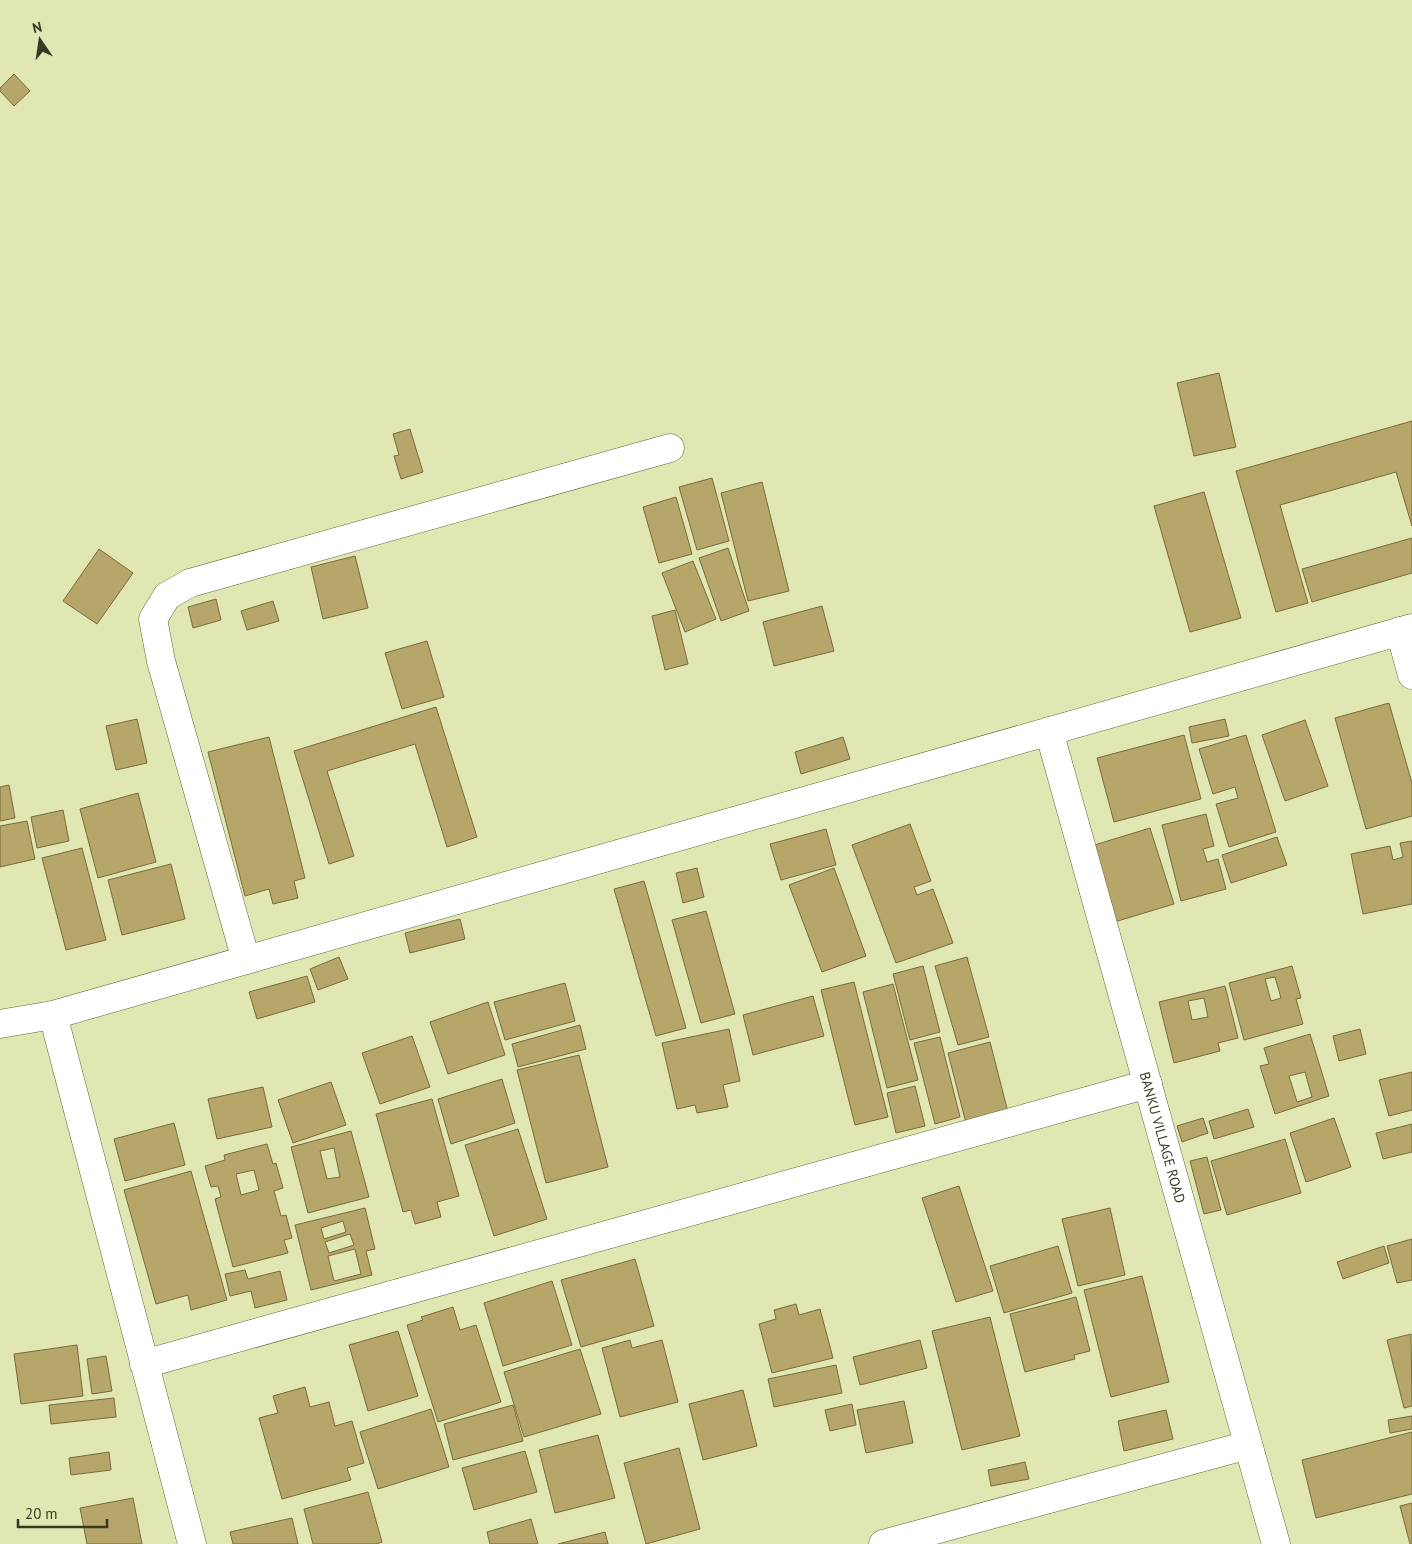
<svg xmlns="http://www.w3.org/2000/svg" width="1412" height="1544" font-family="'PT Sans',sans-serif">
<style>
.building{fill:#b6a66a;stroke:#796b3b;fill-rule:evenodd}
.lines{fill:none;stroke-linecap:round;stroke-linejoin:round}
.minor-casing{stroke:#626838;stroke-width:29}
.minor{stroke:#fff;stroke-width:28}
.labels{text-anchor:middle;dominant-baseline:central;stroke-width:4;stroke-linejoin:round;paint-order:stroke}
.street-label{font-size:14px;fill:#363924;stroke:#e0e7b3}
</style>
<rect width="100%" height="100%" fill="#e0e7b3"/>
<path class="building" d="M14,74L30,91L14,106L0,91V88Z
M1219,373L1236,447L1194,456L1177,383Z
M1412,421V526L1396,472L1280,505L1308,603L1276,612L1236,471Z
M410,429L423,472L401,479L394,456L399,455L393,434Z
M712,478L729,541L697,550L679,487Z
M762,482L789,591L748,601L721,493Z
M1204,492L1241,618L1190,632L1154,506Z
M676,497L692,554L659,563L643,507Z
M1412,538V573L1312,602L1302,569Z
M728,548L749,611L721,621L699,558Z
M99,549L133,573L97,624L63,601Z
M355,556L368,608L323,619L311,567Z
M693,561L716,619L685,632L662,573Z
M216,599L221,620L193,628L188,607Z
M273,601L279,621L247,630L241,611Z
M822,606L834,651L774,666L763,622Z
M675,610L688,664L665,670L652,616Z
M427,641L444,697L402,709L385,653Z
M1389,703L1412,783V816L1366,829L1335,718Z
M436,707L477,837L447,847L415,744L327,771L354,856L329,864L294,751Z
M137,719L147,763L116,770L106,726Z
M1225,719L1229,736L1192,743L1189,727Z
M1305,720L1328,786L1285,801L1262,735Z
M1184,735L1201,799L1114,822L1097,758Z
M1246,735L1276,832L1229,847L1216,804L1238,798L1235,787L1213,794L1199,749Z
M269,737L305,878L294,881L298,898L273,904L269,889L245,896L208,752Z
M843,737L850,759L801,774L795,752Z
M9,785L15,818L0,821V787Z
M138,793L156,862L98,878L80,809Z
M63,810L69,841L37,848L31,817Z
M1206,814L1214,846L1203,849L1207,862L1218,859L1226,889L1181,901L1162,825Z
M27,821L35,859L0,867V826Z
M910,824L931,881L914,887L917,895L933,889L953,943L896,963L852,845Z
M1150,828L1174,904L1111,923L1088,847Z
M826,829L836,865L781,880L770,844Z
M1277,837L1287,865L1231,883L1222,855Z
M1412,841V904L1363,914L1351,854L1390,846L1393,860L1403,857L1400,843Z
M82,848L106,940L66,950L42,858Z
M171,864L185,919L122,935L108,880Z
M697,868L704,897L683,903L676,873Z
M834,868L866,956L822,972L789,885Z
M644,881L686,1028L656,1036L614,889Z
M706,911L735,1014L701,1023L672,920Z
M460,919L465,939L410,953L405,933Z
M339,957L348,979L318,990L310,969Z
M967,957L989,1037L958,1045L935,966Z
M923,966L940,1032L910,1040L893,974Z
M1292,966L1301,998L1296,999L1303,1024L1244,1040L1229,983ZM1275,977L1281,998L1271,1001L1265,979Z
M307,976L315,1002L257,1019L249,992Z
M854,982L888,1117L855,1125L821,990Z
M565,983L575,1021L505,1040L494,1002Z
M893,984L918,1080L887,1088L863,992Z
M1225,986L1238,1038L1218,1043L1220,1051L1174,1063L1159,1002ZM1204,998L1208,1017L1192,1020L1188,1001Z
M813,996L824,1036L753,1055L743,1015Z
M488,1002L505,1055L448,1074L430,1022Z
M580,1025L586,1049L518,1067L512,1044Z
M729,1029L740,1081L723,1085L728,1107L697,1113L695,1105L677,1109L662,1043Z
M1360,1029L1366,1054L1339,1061L1333,1036Z
M1310,1034L1329,1096L1275,1114L1260,1066L1269,1064L1264,1048ZM1305,1072L1312,1097L1297,1102L1289,1076Z
M412,1036L430,1087L380,1104L362,1053Z
M940,1037L960,1117L935,1124L914,1043Z
M990,1042L1009,1116L967,1127L948,1053Z
M579,1055L608,1167L546,1183L517,1070Z
M1412,1072V1110L1389,1116L1379,1080Z
M502,1079L515,1123L451,1144L438,1099Z
M331,1082L346,1125L293,1143L278,1100Z
M915,1086L925,1126L896,1133L887,1093Z
M263,1087L272,1127L217,1139L208,1099Z
M432,1099L459,1196L437,1202L441,1217L415,1224L411,1210L403,1212L376,1114Z
M1248,1109L1254,1127L1214,1139L1209,1121Z
M1203,1118L1208,1133L1182,1142L1177,1126Z
M1334,1118L1351,1167L1306,1182L1290,1133Z
M174,1123L185,1165L125,1181L114,1139Z
M1412,1124V1152L1383,1159L1376,1133Z
M518,1129L547,1219L494,1236L465,1145Z
M351,1131L369,1197L308,1213L291,1147ZM334,1148L340,1177L327,1179L320,1151Z
M1285,1139L1301,1193L1227,1215L1211,1161Z
M267,1144L273,1164L276,1163L283,1188L274,1191L281,1216L286,1215L292,1238L284,1240L288,1253L233,1267L215,1199L221,1197L218,1186L211,1187L205,1166L225,1160L224,1155ZM254,1170L259,1190L241,1195L236,1174Z
M1207,1157L1221,1210L1204,1214L1190,1161Z
M191,1171L227,1300L191,1310L188,1295L156,1304L124,1190Z
M959,1186L993,1291L956,1302L922,1198Z
M365,1208L375,1249L366,1251L372,1275L311,1290L295,1225ZM343,1221L346,1232L324,1239L321,1228ZM350,1234L354,1245L329,1253L325,1242ZM355,1249L361,1274L334,1281L328,1256Z
M1110,1208L1125,1275L1078,1286L1062,1219Z
M1412,1239V1280L1397,1283L1387,1246Z
M1058,1246L1072,1293L1004,1313L990,1266Z
M1384,1246L1389,1263L1343,1279L1337,1262Z
M635,1259L654,1326L581,1347L561,1280Z
M245,1270L248,1279L280,1271L287,1300L255,1308L251,1291L230,1296L225,1274Z
M1142,1276L1169,1382L1111,1397L1084,1290Z
M552,1281L572,1345L503,1366L484,1303Z
M1076,1297L1090,1351L1074,1355L1075,1359L1025,1372L1010,1314Z
M796,1304L799,1315L820,1309L833,1358L772,1373L759,1324L776,1319L774,1310Z
M453,1307L460,1330L476,1325L501,1402L438,1422L407,1325L423,1320L421,1317Z
M990,1317L1020,1436L962,1450L932,1331Z
M398,1331L418,1396L368,1411L349,1345Z
M1411,1334L1412,1406L1404,1408L1387,1340Z
M630,1340L632,1348L662,1340L678,1402L620,1417L602,1348Z
M920,1340L927,1368L860,1385L853,1357Z
M77,1345L83,1396L21,1404L14,1354Z
M580,1349L601,1414L524,1437L504,1372Z
M106,1356L112,1391L92,1394L87,1359Z
M836,1365L842,1393L774,1407L768,1379Z
M305,1387L310,1407L329,1402L335,1426L352,1421L364,1463L347,1468L351,1480L282,1499L259,1418L278,1413L273,1396Z
M743,1390L757,1446L703,1460L689,1404Z
M114,1398L116,1417L51,1424L49,1405Z
M904,1401L913,1443L866,1453L857,1410Z
M852,1404L856,1425L830,1431L825,1410Z
M513,1405L523,1441L453,1460L444,1424Z
M431,1409L449,1467L378,1489L360,1432Z
M1166,1410L1173,1439L1124,1451L1118,1421Z
M1412,1416V1429L1390,1433L1388,1420Z
M1412,1432V1494L1316,1518L1302,1460Z
M598,1435L615,1498L555,1513L539,1450Z
M679,1448L700,1529L646,1544L624,1463Z
M525,1451L537,1492L474,1510L462,1468Z
M109,1452L111,1470L71,1475L69,1458Z
M1025,1462L1029,1479L991,1486L988,1470Z
M368,1492L382,1542L376,1544H313L304,1509Z
M133,1498L142,1544H87L80,1508Z
M1412,1503V1544H1410L1400,1506Z
M292,1518L298,1544H233L230,1532Z
M531,1519L538,1544H490L487,1532Z
M605,1532L608,1544H558Z"/>
<g class="lines">
<defs>
<g id="minor">
<path d="M1400,631L1412,675"/>
<path id="s1" d="M1049,731L1276,1544"/>
<path d="M246,960L161,661L153,619L167,596L190,583L670,448"/>
<path d="M53,1015L192,1544"/>
<path d="M0,1024L53,1015L1412,628"/>
<path d="M144,1364L1148,1084"/>
<path d="M883,1544L1248,1445"/>
</g>
</defs>
<use href="#minor" class="minor-casing"/>
<use href="#minor" class="minor"/>
</g>
<g class="labels">
<g class="street-label">
<text stroke="none"><textPath href="#s1" startOffset="422">BANKU VILLAGE ROAD</textPath></text>
</g>
</g>
<g transform="translate(40 40) rotate(347)" stroke="#e0e7b3" stroke-width="4" paint-order="stroke">
<path d="M0-4L9 19L0 12L-9 19Z" fill="#363924"/>
<text y="-8" font-size="14" font-weight="bold" text-anchor="middle" fill="#363924">N</text>
</g>
<path d="M18 1519v8h89v-8" fill="none" stroke="#363924" stroke-width="2.5"/>
<text x="25" y="1519" font-size="15" fill="#363924" stroke="#e0e7b3" stroke-width="4" paint-order="stroke">20 m</text>
</svg>
